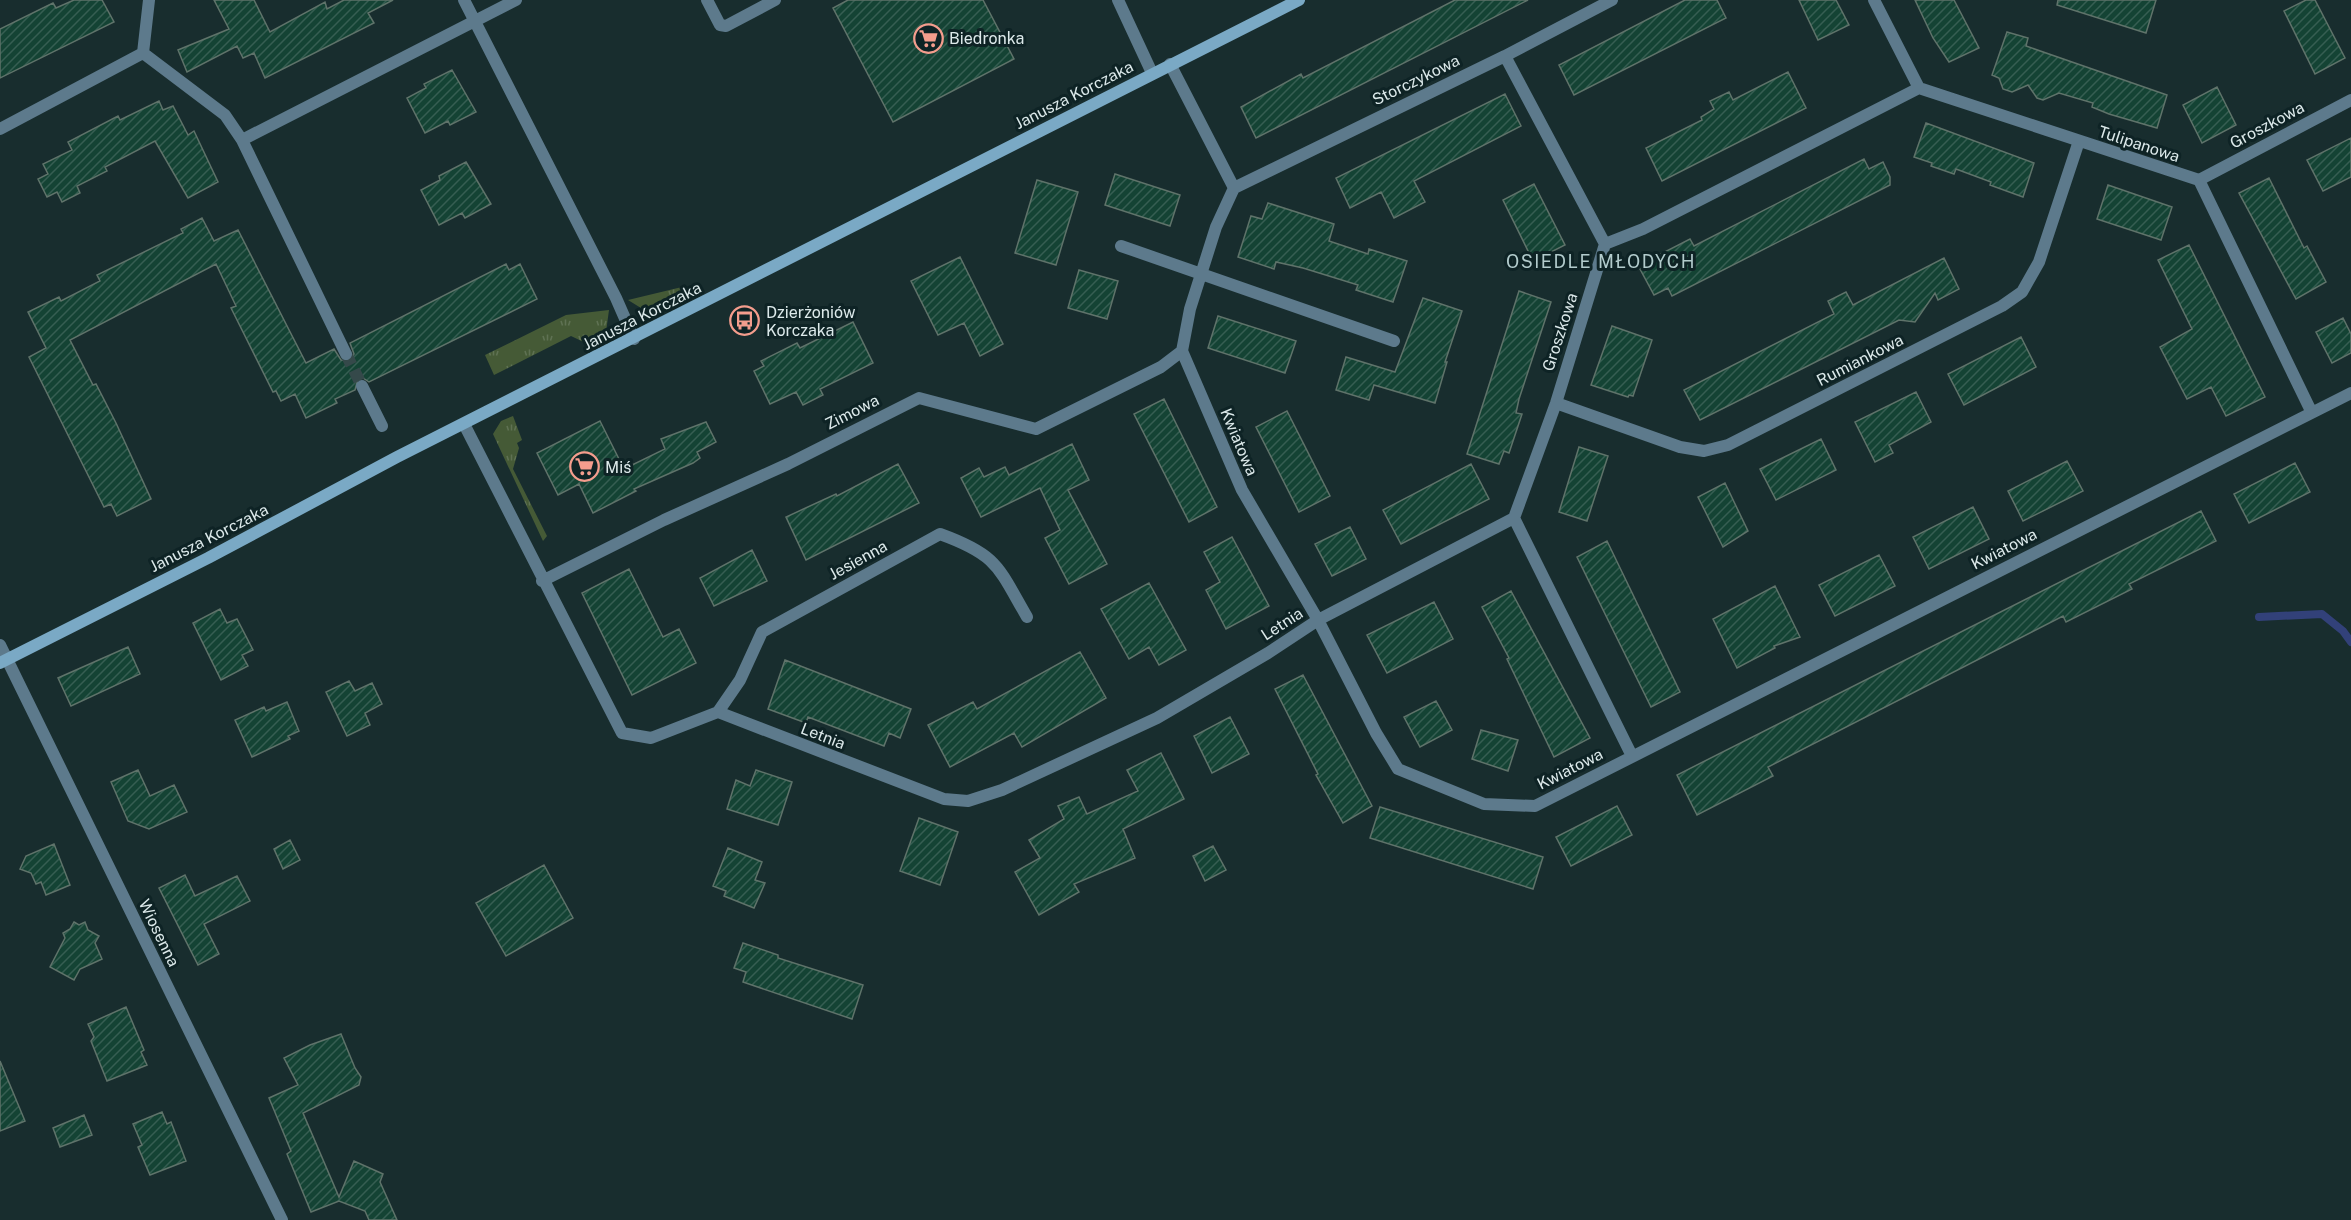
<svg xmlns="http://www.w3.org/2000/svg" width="2351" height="1220" font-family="'Public Sans',sans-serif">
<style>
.grass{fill:url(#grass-tufts)}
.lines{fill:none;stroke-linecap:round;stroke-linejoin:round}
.stream{stroke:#324179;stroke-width:8}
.building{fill:url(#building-hatch);stroke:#5f736a;stroke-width:1.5}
.street-tunnel{stroke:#35494a;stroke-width:12;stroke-dasharray:12 6;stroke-linecap:butt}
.street{stroke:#5d7a8c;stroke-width:12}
.secondary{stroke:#7aa9c5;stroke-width:12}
.labels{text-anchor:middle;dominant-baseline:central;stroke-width:6;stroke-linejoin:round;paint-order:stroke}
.poi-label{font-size:16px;fill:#dce9ea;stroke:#0e2325;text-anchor:start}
.street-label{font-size:16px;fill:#dce9ea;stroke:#0e2325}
.neighbourhood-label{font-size:18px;letter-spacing:1.5px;fill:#b2cbcc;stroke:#0e2325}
</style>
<defs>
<pattern id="grass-tufts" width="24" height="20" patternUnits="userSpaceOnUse" patternTransform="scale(1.5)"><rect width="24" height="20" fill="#455a36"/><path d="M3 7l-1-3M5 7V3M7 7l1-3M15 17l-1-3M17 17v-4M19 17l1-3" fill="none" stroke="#5f7253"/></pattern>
<pattern id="building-hatch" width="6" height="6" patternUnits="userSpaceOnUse" patternTransform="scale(1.5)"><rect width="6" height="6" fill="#144334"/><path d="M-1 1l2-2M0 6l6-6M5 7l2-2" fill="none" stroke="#365e52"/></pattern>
</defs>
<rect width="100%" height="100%" fill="#182d2e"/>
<path class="grass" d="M682,287L678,299L662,310L641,308L628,300Z
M609,310L605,339L592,346L571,336L494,375L485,355L566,315Z
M513,416L522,440L517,443L519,448L513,469L547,536L543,541L493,434L501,421Z"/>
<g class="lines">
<path class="stream" d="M2259,617L2322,614L2343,631L2351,642"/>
</g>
<path class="building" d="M74,0H102L114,22L0,78V29L53,3L56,8Z
M214,0H254L270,32L325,2L327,9L344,0H393L368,13L374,23L265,78L254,53L243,58L237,46L187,72L178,50L229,29Z
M848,0H983L1014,59L893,122L833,8Z
M1455,0H1528L1256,138L1241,107L1301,74L1303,78Z
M1685,0H1717L1726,18L1574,95L1559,65Z
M1799,0H1836L1849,25L1818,40Z
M1915,0H1954L1979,48L1949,62L1933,38Z
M2058,0H2156L2146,33L2057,5Z
M2306,0H2315L2345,58L2315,74L2284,11Z
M2007,32L2028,38L2026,46L2167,95L2157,128L2109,114L2092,107L2093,103L2059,93L2043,100L2037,98L2028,85L2012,92L2003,89L1999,78L1992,75Z
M452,70L476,112L450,125L448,121L425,133L407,98L426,88L424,84Z
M1788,72L1806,108L1662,181L1646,148L1702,120L1701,117L1714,109L1710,101L1729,92L1733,100Z
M2217,87L2236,125L2202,143L2183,105Z
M1505,94L1521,126L1414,181L1425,202L1394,218L1381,192L1350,208L1336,178Z
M159,101L163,110L173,106L188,135L194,131L218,182L188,198L155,141L105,167L107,171L77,186L80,193L62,202L57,192L47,197L38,179L48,174L43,164L72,150L68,142L118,116L120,120Z
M1926,123L2034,163L2023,197L1990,185L1991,182L1956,169L1954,174L1931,166L1932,163L1914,157Z
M2351,138V177L2323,191L2307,160Z
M1864,159L1869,169L1883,162L1890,177V185L1672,296L1668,288L1654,295L1640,269L1655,261L1653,258L1690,239L1694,246Z
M466,162L491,204L465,218L462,213L439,225L421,190L440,180L439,176Z
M1115,174L1180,195L1170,226L1105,205Z
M2269,178L2304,248L2307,246L2326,282L2296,299L2239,193Z
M1037,180L1078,192L1056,265L1015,253Z
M1534,184L1565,245L1533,261L1503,200Z
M2108,185L2172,207L2161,240L2097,219Z
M1268,203L1334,224L1329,241L1368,254L1369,249L1407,261L1393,302L1356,290L1358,285L1303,268L1276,262L1274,269L1238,257L1251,216L1262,219Z
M202,218L214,241L238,230L306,363L334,349L341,360L350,361L354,354L350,343L506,264L509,270L520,264L537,299L369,382L363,378L358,379L355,390L335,399L337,403L306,418L295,394L281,401L276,391L273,392L231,308L236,306L216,264L70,340L93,385L96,384L116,423L151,499L117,516L111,504L104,507L29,357L46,348L28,312L59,297L61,301L100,281L97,275L183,233L181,229Z
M2189,245L2265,397L2226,416L2211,387L2187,399L2160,347L2192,329L2158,260Z
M960,257L1003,344L980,356L964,323L938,335L911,281Z
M1944,258L1959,289L1938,300L1935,293L1915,322L1899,320L1700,420L1684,390L1834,314L1828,301L1846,292L1853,305Z
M1079,270L1118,281L1107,319L1068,308Z
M1519,291L1551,302L1519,399L1516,413L1522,414L1509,453L1504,451L1499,464L1467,454Z
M1423,298L1462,311L1445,362H1447L1435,403L1374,385L1369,400L1336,390L1346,357L1395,372Z
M1218,316L1296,341L1285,373L1208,348Z
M2343,318L2351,334V353L2332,363L2316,332Z
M853,322L873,363L820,389L823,395L803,405L796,392L770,404L754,371L764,366L761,361L797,343L800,348Z
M1612,326L1652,340L1633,396L1629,395L1628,397L1591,385Z
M2021,337L2036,367L1964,405L1948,374Z
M1916,392L1931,422L1889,445L1893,453L1875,462L1855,422Z
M1164,399L1217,507L1189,522L1134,414Z
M1287,411L1330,496L1299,512L1256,427Z
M600,421L624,469L665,449L661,439L706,422L716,442L697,452L700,458L693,463L634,489L636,491L593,513L579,484L558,495L537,453Z
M1821,439L1836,470L1776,500L1760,469Z
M1072,444L1089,480L1068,490L1107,564L1069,584L1045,538L1060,530L1040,488L981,517L961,478L979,468L984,477L1005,467L1009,475Z
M1579,447L1608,456L1587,521L1559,512Z
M2067,461L2083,491L2023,521L2008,491Z
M2295,463L2310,492L2249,523L2234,494Z
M898,464L919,503L806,560L786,517L836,494L837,496Z
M1471,464L1489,499L1401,544L1383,510Z
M1725,483L1748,531L1723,547L1698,497Z
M1973,507L1989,539L1929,569L1913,537Z
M2201,511L2216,541L2129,584L2132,589L2066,622L2063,616L1768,767L1773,776L1697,815L1677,775Z
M1350,527L1366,559L1332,576L1315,544Z
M1232,537L1269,606L1226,629L1206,590L1220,582L1204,552Z
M1607,541L1680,692L1651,707L1577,557Z
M752,550L767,581L714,606L700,578Z
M1879,555L1895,586L1835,616L1819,585Z
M629,569L663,637L679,629L696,663L632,695L582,593Z
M1149,583L1186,650L1159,665L1149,647L1129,659L1101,609Z
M1775,586L1800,637L1774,646L1775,648L1737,668L1713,619Z
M1511,591L1590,738L1554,757L1507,659L1509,658L1482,607Z
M1434,602L1453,639L1387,673L1367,635Z
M220,609L227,623L237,619L253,650L242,655L248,666L221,680L193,623Z
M128,647L140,674L71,706L58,678Z
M1080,652L1106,698L1022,747L1014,733L950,767L928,725L973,702L977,709Z
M785,660L911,709L900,738L889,733L884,746L808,717L806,723L768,709Z
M1303,675L1372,806L1343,823L1316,775L1318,774L1275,689Z
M349,681L355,691L372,683L382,704L365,713L370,725L347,736L326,692Z
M1436,701L1452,730L1420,747L1404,717Z
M287,702L299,731L288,736L290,739L252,757L235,720L264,707L266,711Z
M1230,717L1249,754L1212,773L1194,736Z
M1481,730L1518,740L1508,771L1472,759Z
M1161,753L1184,799L1123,829L1135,858L1074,884L1079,892L1039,915L1015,872L1040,858L1029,840L1064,819L1058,806L1079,797L1087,814L1138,791L1127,770Z
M138,770L150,796L174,785L187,812L149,829L128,821L111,782Z
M756,770L792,782L778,825L727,809L736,780L750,786Z
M1617,806L1632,835L1571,866L1556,837Z
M1380,807L1543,857L1533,889L1370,838Z
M919,818L958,832L940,885L900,871Z
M290,840L300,860L283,869L274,849Z
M54,844L70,885L46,895L41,882L36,884L31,873L20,869L26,856Z
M1213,846L1226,870L1205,881L1193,856Z
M728,848L762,862L755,880L765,883L754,908L724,896L726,891L713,886Z
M544,865L573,918L506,956L476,903Z
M185,875L195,896L237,876L250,901L204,924L219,954L198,965L159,888Z
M74,922L79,925L85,922L88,930L99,936L95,943L102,959L80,969L74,980L50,967L65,938L63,933L70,929Z
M743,943L778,955V958L863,985L852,1019L743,982L746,972L734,968Z
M126,1007L144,1050L141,1052L147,1065L107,1081L91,1041L94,1037L88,1024Z
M341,1034L355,1068L361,1077L359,1085L303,1113L339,1197L354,1161L383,1174L380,1182L397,1220H369L365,1211L339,1201L311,1212L287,1154L291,1151L269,1098L298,1085L284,1058L310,1045Z
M0,1061L25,1121L0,1131Z
M162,1112L167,1124L171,1122L186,1161L150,1175L138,1147L142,1145L133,1124Z
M84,1115L92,1135L60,1147L53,1128Z"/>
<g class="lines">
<path class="street-tunnel" d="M346,354L362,386"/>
<path class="street" d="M464,0L616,298L634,339
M707,0L720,25L726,26L775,0
M1118,0L1152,73
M1874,0L1919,88L2199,180L2311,411
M143,53L149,0
M1505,56L1605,244
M1170,64L1234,188L1216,227L1190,309L1182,351L1242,490L1318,620L1376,733L1398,769L1484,804L1535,806L2351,393
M0,129L143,53L225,115L242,140
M2199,180L2351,100
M1234,188L1505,56L1612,0
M1121,246L1394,341
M346,354L242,140L516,0
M362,386L382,426
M1556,403L1680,447L1704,451L1728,445L2002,306L2022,292L2039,262L2079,141
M464,424L622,733L651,738L718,712L944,799L968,801L1002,790L1157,718L1268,653L1318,620L1514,518L1556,403L1605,244L1643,229L1919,88
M1514,518L1632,756
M542,581L664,520L788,464L919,398L1036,429L1161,367L1182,351
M0,645L282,1220
M718,712L740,680L762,632L940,534C998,555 998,567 1027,617"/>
<path class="secondary" d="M0,663L208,558L397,457L1299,0"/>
</g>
<defs>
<symbol id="supermarket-ring" viewBox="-11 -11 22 22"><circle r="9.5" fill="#0e2325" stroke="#f49d8d" stroke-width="1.5"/><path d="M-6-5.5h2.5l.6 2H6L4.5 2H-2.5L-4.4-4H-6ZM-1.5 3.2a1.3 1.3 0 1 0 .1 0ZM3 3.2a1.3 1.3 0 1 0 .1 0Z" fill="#f49d8d"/></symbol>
<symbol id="bus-ring" viewBox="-11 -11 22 22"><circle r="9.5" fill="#0e2325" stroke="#f49d8d" stroke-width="1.5"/><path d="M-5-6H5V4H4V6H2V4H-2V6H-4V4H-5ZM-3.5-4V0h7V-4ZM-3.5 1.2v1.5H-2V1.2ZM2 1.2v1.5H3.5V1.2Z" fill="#f49d8d"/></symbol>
</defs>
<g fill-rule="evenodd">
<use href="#supermarket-ring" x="912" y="22" width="33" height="33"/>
<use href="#bus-ring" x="728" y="304" width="33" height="33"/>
<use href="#supermarket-ring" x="568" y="450" width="33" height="33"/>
</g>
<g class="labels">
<g class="poi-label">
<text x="949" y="38">Biedronka</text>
<text x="766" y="312">Dzierżoniów<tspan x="766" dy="18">Korczaka</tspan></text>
<text x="605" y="467">Miś</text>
</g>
<g class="street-label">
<text transform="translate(1416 80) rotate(-26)">Storczykowa</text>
<text transform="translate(1074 95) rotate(-27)">Janusza Korczaka</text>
<text transform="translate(2267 125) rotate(-28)">Groszkowa</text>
<text transform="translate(2139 144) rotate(18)">Tulipanowa</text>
<text transform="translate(642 316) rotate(-27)">Janusza Korczaka</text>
<text transform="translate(1560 332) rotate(-72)">Groszkowa</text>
<text transform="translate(1860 360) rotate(-27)">Rumiankowa</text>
<text transform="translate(852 412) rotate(-27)">Zimowa</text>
<text transform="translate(1239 442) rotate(67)">Kwiatowa</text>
<text transform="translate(209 538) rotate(-27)">Janusza Korczaka</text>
<text transform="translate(2004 549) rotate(-27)">Kwiatowa</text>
<text transform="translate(858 560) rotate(-29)">Jesienna</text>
<text transform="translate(1282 624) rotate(-33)">Letnia</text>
<text transform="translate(823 736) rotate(21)">Letnia</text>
<text transform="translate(1570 769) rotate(-27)">Kwiatowa</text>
<text transform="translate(159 933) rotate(64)">Wiosenna</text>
</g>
<g class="neighbourhood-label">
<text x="1601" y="261">OSIEDLE MŁODYCH</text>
</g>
</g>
</svg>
